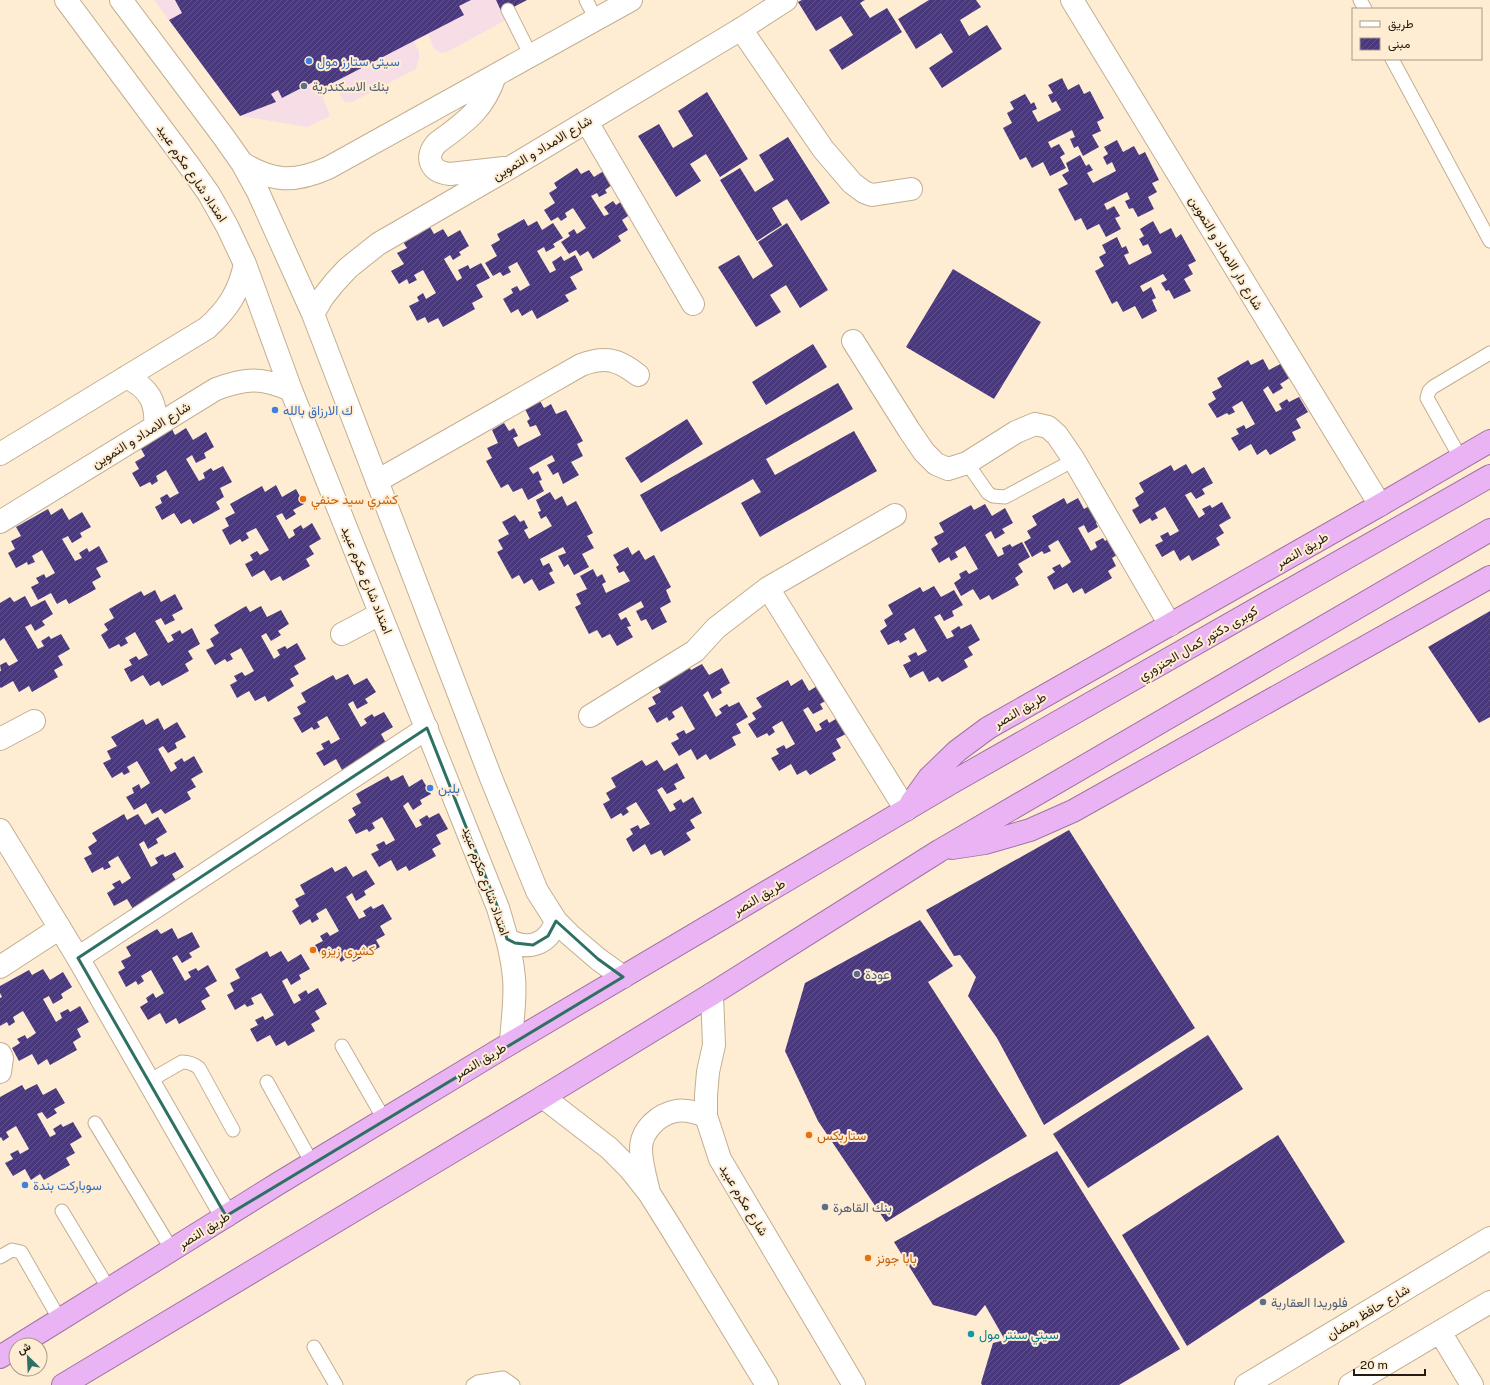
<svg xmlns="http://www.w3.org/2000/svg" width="1490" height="1385" font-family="'Public Sans',Vazirmatn,sans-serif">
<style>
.commercial{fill:#f7dee6}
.building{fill:url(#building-hatch)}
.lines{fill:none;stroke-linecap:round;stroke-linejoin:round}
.service-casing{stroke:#c3ae90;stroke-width:15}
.minor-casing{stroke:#c3ae90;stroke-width:24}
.tertiary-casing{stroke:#c3ae90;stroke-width:24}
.trunk-casing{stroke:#a173a3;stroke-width:24}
.service{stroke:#fff;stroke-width:13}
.minor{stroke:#fff;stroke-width:22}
.tertiary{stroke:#fff;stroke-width:22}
.trunk{stroke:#eab4f4;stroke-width:22}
.marked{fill:none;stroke:#2e7163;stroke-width:3;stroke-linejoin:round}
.shop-dot{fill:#3f7fe0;stroke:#feedd3;stroke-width:1.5}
.service-dot{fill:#5c6f8a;stroke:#feedd3;stroke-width:1.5}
.food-dot{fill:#e8710a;stroke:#feedd3;stroke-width:1.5}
.culture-dot{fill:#0f9aa8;stroke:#feedd3;stroke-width:1.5}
.labels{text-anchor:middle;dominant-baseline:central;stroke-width:4;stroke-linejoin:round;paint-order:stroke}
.shop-label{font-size:13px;fill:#366cbe;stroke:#feedd3;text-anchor:start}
.service-label{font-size:13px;fill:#4e5e75;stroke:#feedd3;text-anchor:start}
.street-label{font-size:13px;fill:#241c11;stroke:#feedd3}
.food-label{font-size:13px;fill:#c56008;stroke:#feedd3;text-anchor:start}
.culture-label{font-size:13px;fill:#0d838f;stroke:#feedd3;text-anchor:start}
</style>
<defs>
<pattern id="building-hatch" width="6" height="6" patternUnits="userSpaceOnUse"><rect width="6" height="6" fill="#49387b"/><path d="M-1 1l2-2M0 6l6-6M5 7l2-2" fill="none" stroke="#605287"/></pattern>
</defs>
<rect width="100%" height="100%" fill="#feedd3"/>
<path class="commercial" d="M154,0H527L503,13L506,20L447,52L442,53L437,51L433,47L428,34L414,41L419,51V58L416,69L352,102H345L342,99L333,83L320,90L330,116L308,127L240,116Z"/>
<path class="building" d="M175,0H471L459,6L464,15L319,90L315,81L282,98L278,90L271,94L276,102L240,116L169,20L182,13Z
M496,0H527L502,13Z
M802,0H865L860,3L870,18L887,8L902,32L842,70L829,50L853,35L841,16L816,31L798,2Z
M929,0H976L981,7L960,20L969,36L987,25L1002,49L942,88L929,68L953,52L941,33L916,49L898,19Z
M1062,78L1068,90L1079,84L1084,94L1090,91L1104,118L1097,122L1101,131L1092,135L1099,147L1083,156L1078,146L1074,148L1070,139L1075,137L1072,130L1048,142L1051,148L1059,144L1065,154L1060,157L1066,168L1050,176L1043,162L1032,168L1026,157L1020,160L1003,128L1012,123L1007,113L1014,109L1010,102L1025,94L1031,104L1034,102L1037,109L1032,111L1038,122L1061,110L1056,101L1052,103L1048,95L1053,93L1048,85Z
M707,92L748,159L720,177L706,154L690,164L701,181L676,197L638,136L659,124L673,148L693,136L678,111Z
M788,137L830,203L801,221L787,199L772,208L782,225L757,241L720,180L740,168L755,192L774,180L759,155Z
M1117,140L1123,152L1134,146L1139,155L1145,152L1159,180L1152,183L1157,192L1148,197L1154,209L1138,217L1133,208L1129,209L1125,201L1130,199L1127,192L1104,204L1107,210L1114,206L1120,216L1115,218L1121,229L1106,237L1099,224L1087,230L1081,218L1075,221L1058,189L1068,184L1062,175L1069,171L1066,163L1080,155L1086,166L1089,164L1093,170L1087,173L1093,183L1116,171L1112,162L1107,165L1103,157L1108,154L1104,147Z
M577,168L581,174L589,170L594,177L605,170L613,184L605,190L607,193L599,197L597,193L591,196L604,216L609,214L604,207L613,201L616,205L625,199L634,212L622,220L628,230L618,236L621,241L593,259L588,251L580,256L576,250L569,254L561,242L570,236L568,233L574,229L577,234L586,228L573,208L565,213L567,217L561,221L558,217L551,221L544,210L555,203L549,193L557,188L554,183Z
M524,219L528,226L537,221L542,230L553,223L563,238L553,244L555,247L546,252L544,247L537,251L550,273L556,270L552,262L561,256L564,261L575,255L583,270L570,277L577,289L565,295L569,301L537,319L532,310L522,316L518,309L511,313L503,299L513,293L511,289L517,286L520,291L530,285L517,262L508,267L511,272L503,276L500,272L493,276L485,263L497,256L491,245L500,240L497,234Z
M1153,221L1160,234L1171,228L1176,238L1181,234L1196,261L1188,265L1193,274L1184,279L1191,291L1174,299L1169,290L1166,291L1161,283L1167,280L1163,274L1140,286L1143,292L1151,287L1156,298L1152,300L1157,311L1142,319L1135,306L1123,312L1117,301L1112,304L1095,271L1104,266L1099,257L1106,253L1102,245L1117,237L1122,248L1126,246L1129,253L1124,255L1129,265L1152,253L1148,244L1143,246L1139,239L1144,236L1140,229Z
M787,223L828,290L800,308L786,285L770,295L781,312L756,327L718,267L739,255L753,279L773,266L758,242Z
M430,227L434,234L443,229L448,237L460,230L469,246L459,252L461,255L453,260L450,255L444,259L457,281L462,278L458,270L468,265L470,269L481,263L490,278L476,285L483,297L472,303L475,309L443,327L438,318L428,323L425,317L417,321L409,306L419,301L417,297L423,293L426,299L436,293L423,270L414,275L417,280L409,284L407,279L399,284L391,271L404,264L397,253L407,248L403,242Z
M953,269L1041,322L994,399L906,347Z
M813,344L827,367L766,405L752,382Z
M1263,359L1269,370L1282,363L1291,377L1280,384L1283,388L1273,394L1268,386L1263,390L1276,412L1282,409L1279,404L1287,399L1289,402L1299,397L1308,412L1296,419L1301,428L1292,432L1296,440L1270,455L1266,449L1257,455L1251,444L1239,451L1231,438L1239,434L1236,429L1244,425L1246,429L1255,424L1242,401L1232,407L1235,412L1229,415L1227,413L1217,418L1208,404L1216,399L1212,392L1222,387L1217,378L1248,360L1251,365Z
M838,383L853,409L766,459L775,475L854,431L877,471L760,537L741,503L761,492L753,479L661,532L640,495Z
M540,401L544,408L551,404L556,414L566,410L583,441L577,444L583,456L571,462L579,475L563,484L558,472L553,475L547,465L555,461L552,455L529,468L533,474L538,471L542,480L539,481L544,491L528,500L522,488L513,492L508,484L501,488L486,461L492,458L487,448L498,443L492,430L504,423L509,431L514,428L518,436L513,438L518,447L541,435L536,425L530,427L527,421L530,419L525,409Z
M687,419L703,444L641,483L625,458Z
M186,428L193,440L206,432L214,447L204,453L206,458L196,463L192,455L186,459L199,481L205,478L203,473L211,468L213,471L223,466L232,482L220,488L224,497L216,502L220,509L193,524L190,519L181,524L174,513L162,520L155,507L162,503L160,498L167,494L170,498L179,493L166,470L156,476L158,481L152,485L150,482L140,487L132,473L139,469L135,462L145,456L140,447L172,429L175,435Z
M1186,464L1192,474L1204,467L1213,483L1202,489L1205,494L1196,499L1191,492L1185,495L1199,518L1205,514L1202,509L1210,505L1212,508L1222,502L1231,518L1219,525L1224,533L1216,538L1220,545L1192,561L1189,555L1180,561L1174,550L1162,557L1155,545L1163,541L1160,536L1168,532L1170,536L1179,531L1165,507L1155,513L1158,518L1152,521L1150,518L1140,524L1132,510L1139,506L1135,498L1144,492L1139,483L1171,465L1174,471Z
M276,485L282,497L296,489L304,504L293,510L296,514L286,520L282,513L276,516L289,539L295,535L293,530L301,525L303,529L312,523L321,539L309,546L314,554L306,559L310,566L283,581L280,576L271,581L264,570L252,577L245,564L253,560L250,555L257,551L260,555L269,550L256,528L246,533L249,538L242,542L240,539L230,545L222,530L229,526L225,518L235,513L230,504L262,486L265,492Z
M550,492L555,500L562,496L567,506L576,501L593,533L587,536L594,548L582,554L589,567L574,575L568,564L564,567L558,556L566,553L563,547L540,559L543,566L549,563L553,571L549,573L555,583L539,591L532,579L524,584L519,575L512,579L497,552L503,549L498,540L509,534L502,522L515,515L520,522L524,520L528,528L524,530L529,539L552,526L546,516L541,519L538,512L541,511L536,500Z
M1064,498L1067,504L1078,498L1084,509L1098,501L1106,516L1096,523L1098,527L1088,533L1084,525L1078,528L1091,551L1097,547L1095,542L1103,538L1105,541L1114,535L1123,551L1112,558L1116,566L1108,571L1112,578L1085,594L1082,588L1073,593L1067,583L1054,590L1047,577L1055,572L1052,568L1060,564L1062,568L1071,562L1058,540L1048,546L1051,551L1044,554L1042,551L1032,557L1024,542L1031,538L1027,531L1037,525L1032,516Z
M985,504L992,516L1005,508L1013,523L1002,529L1005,533L995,539L991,531L985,535L998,557L1004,554L1002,548L1010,544L1012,547L1022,542L1030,557L1018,564L1023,572L1015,578L1019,585L992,600L989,595L980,600L973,589L961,596L954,583L961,578L959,574L966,570L969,574L978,569L965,546L955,552L958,557L951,561L949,557L939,563L931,549L938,544L934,537L944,532L939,523L971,505L974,510Z
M62,508L69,520L82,512L91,527L80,533L82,537L72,543L68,536L62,539L75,561L82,558L79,553L87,548L89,552L99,546L108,562L96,568L101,577L92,582L96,589L69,604L66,599L57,604L51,593L38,600L31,587L39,583L36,578L44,574L46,578L55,573L42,550L32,556L35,562L28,565L27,562L16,568L8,553L15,549L11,541L21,536L16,527L48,509L51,515Z
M628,547L632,555L639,550L645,560L654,555L671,587L666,590L671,602L660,608L667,622L652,630L646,619L641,621L636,611L644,607L641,601L618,614L621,620L626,617L631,626L627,627L633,637L617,646L610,634L602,638L597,630L589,634L575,607L581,604L576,594L587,589L580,576L593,569L597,577L602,574L606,582L602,584L606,593L630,581L624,571L619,573L616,567L619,565L613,555Z
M934,586L941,597L954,590L963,605L952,611L954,616L944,621L940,614L934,617L947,639L954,636L951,631L959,626L961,629L971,624L980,640L968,647L973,655L964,660L968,667L942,682L938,677L929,682L923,671L910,678L903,665L911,661L908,656L916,652L918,656L927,651L914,628L904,634L907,639L900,643L899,640L888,645L880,631L887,626L884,620L893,614L888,605L920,587L923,592Z
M155,590L161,602L175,594L183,609L172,615L175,620L165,625L161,618L155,621L168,643L174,640L171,635L180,630L182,634L192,628L200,644L188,651L193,659L185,664L189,671L162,686L159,681L150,686L143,675L131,682L124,669L132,665L129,660L136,656L139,660L148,655L135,632L125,638L128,643L121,647L119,644L109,649L101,635L108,630L104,624L114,618L109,609L141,591L144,596Z
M25,596L31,607L45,600L53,614L42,621L45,625L35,631L31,624L25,627L38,649L44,646L41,641L49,636L51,639L61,634L70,649L58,656L63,665L54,670L58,677L32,692L29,686L19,692L13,681L1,688L0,687V671H1L0,665L6,662L9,666L18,661L4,638L0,641V603L10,597L14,602Z
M246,606L250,612L261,606L267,617L281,610L289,624L278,631L281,635L271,641L266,633L261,636L274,659L280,655L277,650L285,646L287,649L297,643L306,659L294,666L299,674L290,679L294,686L268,702L265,696L255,701L249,691L237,698L230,685L237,681L234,676L242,672L245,676L254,671L241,648L230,654L233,659L227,662L225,659L215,665L206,650L214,646L210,639L219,633L214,625Z
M1490,611V717L1479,723L1428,647Z
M702,664L709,675L722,668L730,683L720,689L722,693L712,699L708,691L703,695L716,717L722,713L719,709L727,704L729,707L739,702L748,717L736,724L741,733L732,737L736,745L710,760L706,754L697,760L691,749L679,756L671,743L679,739L676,734L684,730L686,734L695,729L682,706L672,712L675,717L669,721L667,717L657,723L648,708L656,704L652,697L661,692L656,683L688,665L691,670Z
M348,674L354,685L367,678L376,692L365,699L368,703L357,709L353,701L348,704L361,727L367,723L364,719L372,714L374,717L384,712L393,727L381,734L386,743L377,747L381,755L355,770L351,764L342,770L336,759L324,766L316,753L324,749L321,744L329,740L331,744L340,739L327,716L317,722L320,727L314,730L312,727L302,733L293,718L301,714L297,707L306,702L301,693L333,675L336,680Z
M802,679L809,691L822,683L831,698L820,704L823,709L813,714L808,707L803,710L816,732L822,729L819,724L827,719L829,723L839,717L848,733L836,739L841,748L832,753L836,760L810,775L806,770L797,775L791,764L779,771L771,758L779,754L776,749L784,745L786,749L795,744L782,721L772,727L775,732L769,736L767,733L757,738L748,724L756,719L752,713L762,707L756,698L788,680L791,686Z
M158,718L164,730L177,722L186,737L175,743L177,748L168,753L163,746L158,749L171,772L177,768L174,763L182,758L184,762L194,756L203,772L191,779L196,787L187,792L191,799L165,814L161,809L152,814L146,803L134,810L126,797L134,793L132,788L139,784L141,789L150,783L137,761L127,767L130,772L124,775L122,772L112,778L103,763L111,759L107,751L117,746L111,737L143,719L146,725Z
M642,760L646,766L657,760L664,771L677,763L685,778L674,784L677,789L667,794L662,787L657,790L670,812L676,809L673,804L681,799L683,803L693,797L702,813L690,820L695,828L686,833L691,840L664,856L661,850L651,855L645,844L633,852L626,839L633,834L630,829L638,825L640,829L650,824L636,802L626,808L629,812L623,816L621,813L611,819L603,804L610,800L606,793L616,787L611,778Z
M403,775L409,787L422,779L431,794L420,800L422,804L413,810L408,802L403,806L416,828L422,825L419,820L427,815L429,818L439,813L448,829L436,835L441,844L432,849L436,856L409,871L406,866L397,871L391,860L379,867L371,854L379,850L376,845L384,841L386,845L395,840L382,817L372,823L375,828L369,832L367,829L356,834L348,820L356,815L352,808L361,803L356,794L388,776L391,781Z
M124,814L127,820L138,814L145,825L158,817L167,832L156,839L158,843L148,849L144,841L139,844L151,867L158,863L155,858L163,854L165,857L175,852L184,867L172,874L177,882L133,909L127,899L114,906L107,893L115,888L112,884L120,880L122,884L131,878L118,856L108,862L111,867L104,870L103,867L92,873L84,858L92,854L88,847L97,841L92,833Z
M1069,830L1195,1028L1044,1125L997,1038L968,996L976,977L960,955L954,956L926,910Z
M346,866L353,877L366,870L375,884L364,891L366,895L356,901L352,893L346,897L359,919L366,916L363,911L371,906L373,909L383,904L392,919L380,926L385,935L376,940L380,947L353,962L350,956L341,962L335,951L322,958L315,945L323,941L320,936L327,932L330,936L339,931L326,908L316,914L319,919L312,923L310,919L300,925L292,911L299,906L295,899L305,894L300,885L332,867L335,872Z
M920,920L953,966L928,982L1027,1136L886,1222L818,1121L785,1051L805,983Z
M172,928L178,939L192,932L200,947L189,953L192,957L182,963L177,955L172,958L185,981L191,977L188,972L196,968L198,971L208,965L217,981L205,988L210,996L201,1001L206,1009L179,1024L176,1018L166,1024L160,1013L148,1020L140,1007L148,1002L146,998L153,993L156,998L164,993L151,970L141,976L144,981L138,985L136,981L126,987L118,972L125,968L121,961L131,956L126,947L157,929L161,934Z
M267,951L270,957L281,951L288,962L301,954L310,969L299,975L301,979L291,985L287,978L282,981L294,1004L301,1000L298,995L306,990L308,994L318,988L327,1004L315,1011L320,1019L311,1024L315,1031L288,1046L285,1041L276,1046L270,1035L257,1042L250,1029L258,1025L255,1020L263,1016L265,1020L274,1015L261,993L251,998L254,1004L247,1007L245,1004L235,1010L227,995L234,991L230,983L240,978L235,969Z
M43,969L50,980L63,972L72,987L61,994L63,998L53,1004L49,996L43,999L56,1022L62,1018L60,1013L68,1009L70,1012L80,1006L89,1022L77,1029L81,1037L73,1042L77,1050L50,1065L47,1059L38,1065L32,1054L19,1061L12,1048L20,1043L17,1039L25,1035L27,1039L36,1033L23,1011L13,1017L15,1022L9,1026L7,1022L0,1026V998L2,997L0,993V986L29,970L32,975Z
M1208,1035L1243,1089L1088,1188L1053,1134Z
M37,1084L43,1095L56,1088L65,1103L54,1109L57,1113L47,1119L42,1112L37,1114L50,1137L56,1134L53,1129L61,1124L63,1127L73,1122L82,1137L70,1144L75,1153L66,1158L70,1165L44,1180L40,1174L31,1180L25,1169L13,1176L5,1163L13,1159L10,1154L18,1150L20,1154L29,1149L16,1126L6,1132L9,1137L3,1141L1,1137L0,1138V1097L22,1085L25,1090Z
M1278,1135L1345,1242L1187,1346L1122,1235Z
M1057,1151L1180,1349L1119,1385H982L981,1383L993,1343L1005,1340L985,1305L976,1316L933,1305L894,1242Z"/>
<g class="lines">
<defs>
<path id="service" d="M586,0L596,19
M1360,0L1365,9
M508,10L531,56
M1392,59L1490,241
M1461,459L1427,398L1429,391L1433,387L1490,353
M967,463L988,493L993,496L1005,497L1074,460
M342,1046L384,1119
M149,1081L182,1062C189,1062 194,1064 199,1068L233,1130
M267,1082L312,1163
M95,1123L172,1250
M62,1211L109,1289
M0,1257L12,1250L21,1252L60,1320
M314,1347L336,1385
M473,1385L478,1382L503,1378L513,1385"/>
<path id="minor" d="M1072,0L1380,505
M741,29L823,149L852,183L864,192L872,195L911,189
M587,122L693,304
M853,341L909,430L924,452L936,464L948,469L967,463L1016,432L1035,424L1048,427L1057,435L1074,460L1170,625
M377,481L581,365C605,356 618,359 638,375
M768,588L906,810
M342,634L380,614
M590,716L695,651L716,628L768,588L895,515
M0,739L34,721
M0,830L78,958L226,1216
M78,958L427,728
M0,967L60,928
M0,1054L2,1058L0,1072
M1440,1332L1472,1385
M1246,1385L1490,1238
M1350,1385L1490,1302"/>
<path id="tertiary" d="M66,0L188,164L209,194L227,226L245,264L291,390L498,908C505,931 512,954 514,978C516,999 512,1021 511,1043
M121,0L223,136L242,163L258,192L313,314L491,778L537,891L556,921L570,935L598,959L623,977
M495,76C483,111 465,122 437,143C424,157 430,172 450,174L504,168
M242,163C273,182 294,183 328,168L631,0
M313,314L323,297L335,282L348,268L378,244L511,167L741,29L786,0
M126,377C149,388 157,402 155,426
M0,454L207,328C228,309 239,292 245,264
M0,522L216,389C246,378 262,377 291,390
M507,939C528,952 549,944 556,921
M712,994L714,1045L708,1072L706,1095V1116L720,1159L854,1385
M543,1097L609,1148L630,1169L649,1193L671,1228L767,1385
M648,1188C645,1176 641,1162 641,1149C641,1130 659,1114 676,1111C686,1109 698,1113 706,1116"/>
<path id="trunk" d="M911,803L929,778L957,751L988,728L1380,505L1490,441
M952,848L985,843L1030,830L1073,811L1490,577
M19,1345L279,1183L511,1043L951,783L1490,476
M0,1357L16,1347
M63,1385L543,1097L712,994L939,851L1490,530"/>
</defs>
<use href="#service" class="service-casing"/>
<use href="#minor" class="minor-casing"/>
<use href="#tertiary" class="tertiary-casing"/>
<use href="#trunk" class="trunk-casing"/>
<use href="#service" class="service"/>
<use href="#minor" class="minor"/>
<use href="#tertiary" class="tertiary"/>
<use href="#trunk" class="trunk"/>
</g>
<path class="marked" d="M427,728L498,908L507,939L515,943L533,945L548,936L556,921L598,959L623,977L226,1216L78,958Z"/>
<g class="shop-dot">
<circle cx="309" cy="61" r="4"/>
<circle cx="275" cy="410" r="4"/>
<circle cx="430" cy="788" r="4"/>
<circle cx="25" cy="1185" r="4"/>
</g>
<g class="service-dot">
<circle cx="304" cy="86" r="4"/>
<circle cx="857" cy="974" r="4"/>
<circle cx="825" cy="1207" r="4"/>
<circle cx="1263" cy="1302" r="4"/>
</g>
<g class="food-dot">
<circle cx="303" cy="499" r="4"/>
<circle cx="313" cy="950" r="4"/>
<circle cx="809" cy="1135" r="4"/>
<circle cx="868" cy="1258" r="4"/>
</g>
<circle class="culture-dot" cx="971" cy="1334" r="4"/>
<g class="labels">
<g class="shop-label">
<text x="317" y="61">سيتى ستارز مول</text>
<text x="283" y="410">ك الارزاق بالله</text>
<text x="438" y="788">بلبن</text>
<text x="33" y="1185">سوباركت بندة</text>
</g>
<g class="service-label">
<text x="312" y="86">بنك الاسكندرية</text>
<text x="865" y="974">عودة</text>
<text x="833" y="1207">بنك القاهرة</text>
<text x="1271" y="1302">فلوريدا العقارية</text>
</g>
<g class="street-label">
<text transform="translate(542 148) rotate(-31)">شارع الامداد و التموين</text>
<text transform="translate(192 173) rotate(56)">امتداد شارع مكرم عبيد</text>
<text transform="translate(1226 253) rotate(59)">شارع دار الامداد و التموين</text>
<text transform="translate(141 435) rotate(-32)">شارع الامداد و التموين</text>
<text transform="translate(1302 550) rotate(-30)">طريق النصر</text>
<text transform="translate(367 580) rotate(68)">امتداد شارع مكرم عبيد</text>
<text transform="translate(1198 643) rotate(-30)">كوبرى دكتور كمال الجنزوري</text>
<text transform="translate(1020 710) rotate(-30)">طريق النصر</text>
<text transform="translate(486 881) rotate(70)">امتداد شارع مكرم عبيد</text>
<text transform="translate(759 897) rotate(-31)">طريق النصر</text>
<text transform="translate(480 1061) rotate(-31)">طريق النصر</text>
<text transform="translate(744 1200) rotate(59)">شارع مكرم عبيد</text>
<text transform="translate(204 1230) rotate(-32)">طريق النصر</text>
<text transform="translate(1368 1312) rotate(-31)">شارع حافظ رمضان</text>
</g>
<g class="food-label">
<text x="311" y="499">كشري سيد حنفي</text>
<text x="321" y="950">كشرى زيزو</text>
<text x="817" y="1135">ستاربكس</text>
<text x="876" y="1258">بابا جونز</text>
</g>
<g class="culture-label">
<text x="979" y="1334">سيتي سنتر مول</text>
</g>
</g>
<rect x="1352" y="8" width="130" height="52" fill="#feedd3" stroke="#a79985"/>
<rect x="1360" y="21" width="20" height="6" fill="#ffffff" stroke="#a79985"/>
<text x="1388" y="28" font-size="12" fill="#241c11">طريق</text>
<rect x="1360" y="38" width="20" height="12" fill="url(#building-hatch)" stroke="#a79985"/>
<text x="1388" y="48" font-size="12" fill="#241c11">مبنى</text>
<g transform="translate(28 1357) rotate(336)"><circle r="19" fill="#feedd3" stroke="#a79985"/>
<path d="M0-3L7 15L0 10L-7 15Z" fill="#2e7163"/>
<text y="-6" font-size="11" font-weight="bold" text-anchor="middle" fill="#241c11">ش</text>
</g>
<path d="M1354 1369v6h71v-6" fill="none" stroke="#241c11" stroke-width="2"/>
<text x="1360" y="1369" font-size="12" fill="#241c11" stroke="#feedd3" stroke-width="3" paint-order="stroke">20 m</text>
</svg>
